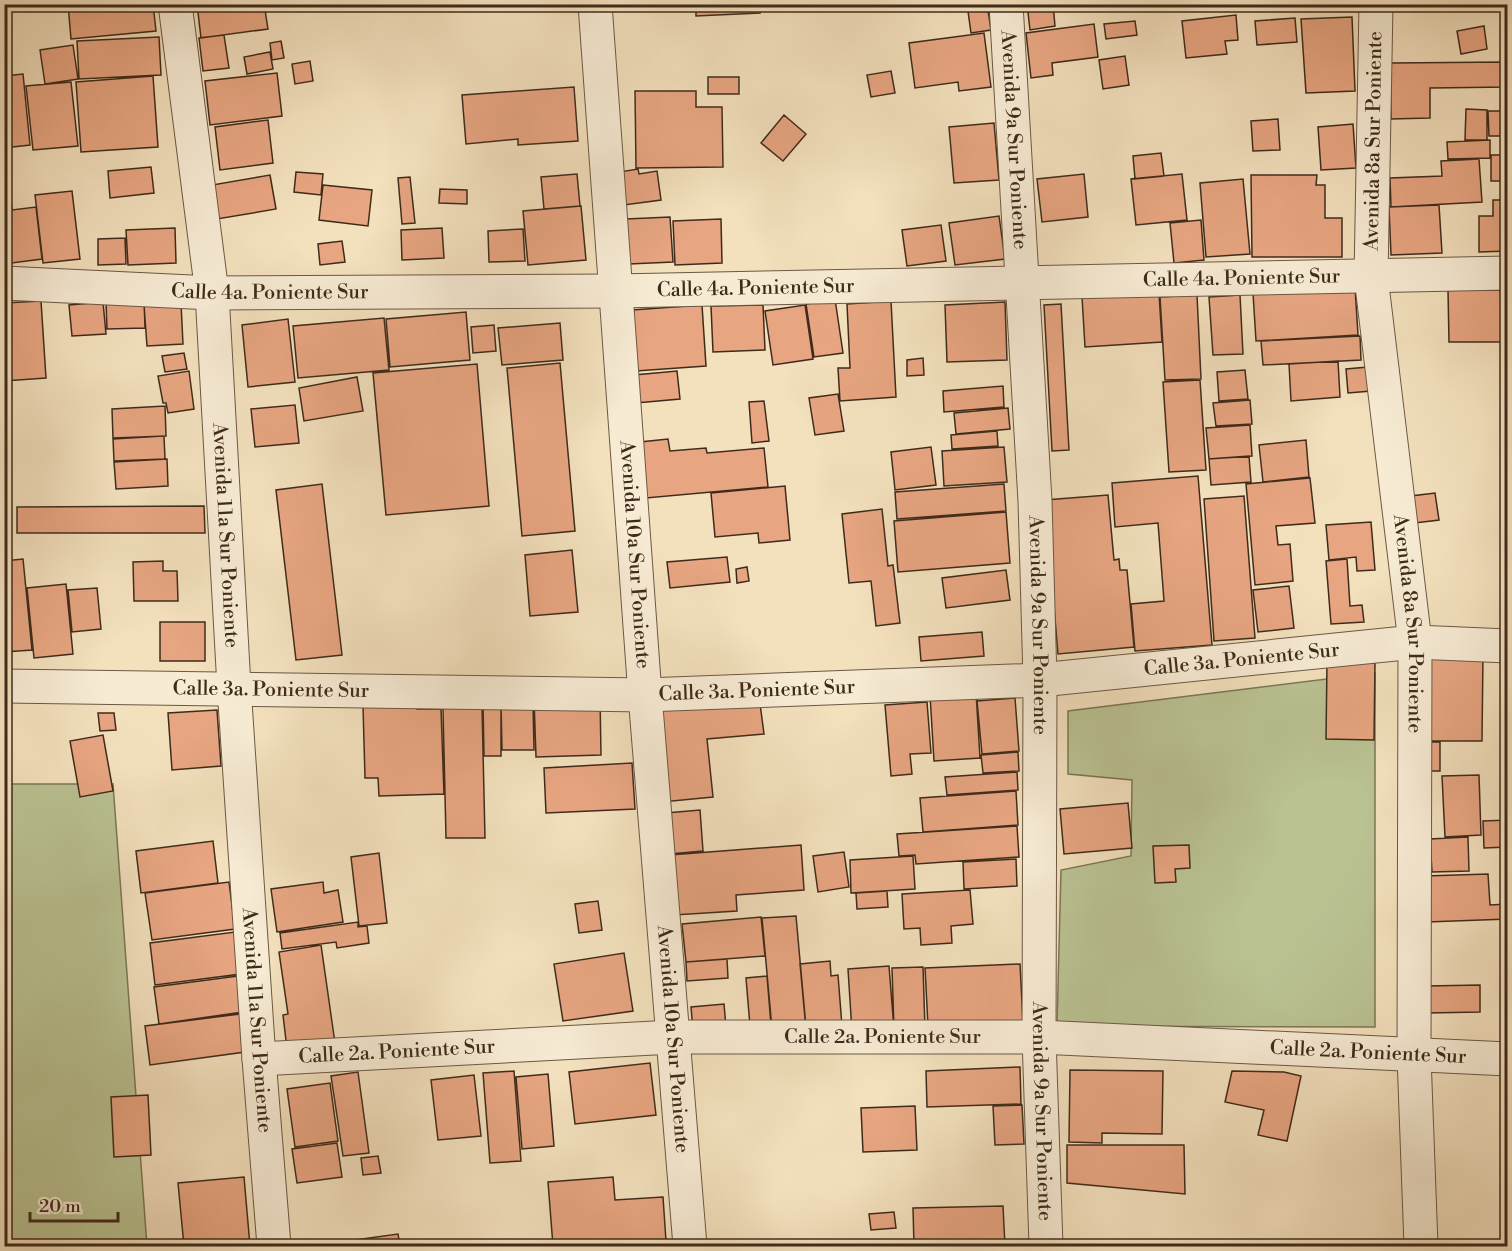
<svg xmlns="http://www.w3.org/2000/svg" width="1512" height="1251" font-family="'Libre Bodoni',serif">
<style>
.green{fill:#bac292;stroke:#7c7656;stroke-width:1.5}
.building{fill:#e7a581;stroke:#3f2b1b;stroke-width:1.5}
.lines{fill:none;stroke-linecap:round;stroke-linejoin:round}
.minor-casing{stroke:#6c5844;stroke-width:35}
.minor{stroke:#f7ebd4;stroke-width:33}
.labels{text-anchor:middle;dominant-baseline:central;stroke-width:4.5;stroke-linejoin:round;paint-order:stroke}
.street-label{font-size:20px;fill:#3f2b1b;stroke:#f7ebd4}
</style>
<rect width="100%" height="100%" fill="#f3e0bd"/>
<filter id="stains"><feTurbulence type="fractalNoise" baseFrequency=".00333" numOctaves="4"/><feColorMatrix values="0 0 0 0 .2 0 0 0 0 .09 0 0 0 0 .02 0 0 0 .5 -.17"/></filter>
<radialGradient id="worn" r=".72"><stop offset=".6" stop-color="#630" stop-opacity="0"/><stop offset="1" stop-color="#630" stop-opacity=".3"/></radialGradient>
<path class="green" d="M1375,673V1027L1057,1026L1061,870L1131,856L1132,780L1068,774V711Z
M5,784H113L147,1246H5Z"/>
<path class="building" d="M68,4H153L156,31L71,39Z
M197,4H251L252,11L265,10L268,29L201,38Z
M696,4H760V13L696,16Z
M967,4H987L991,30L971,33Z
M1027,4H1053L1055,26L1030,30Z
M1236,15L1238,40L1225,41L1227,54L1186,58L1182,21Z
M1352,17L1355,91L1306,93L1301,19Z
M1295,18L1297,42L1257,45L1255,21Z
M1135,21L1137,35L1106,39L1104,24Z
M1094,24L1098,57L1052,63L1053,75L1031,78L1026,33Z
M1484,26L1487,49L1461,54L1457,31Z
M984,33L991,87L959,91L958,82L915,88L909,43Z
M224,35L229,68L203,71L199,38Z
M159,37L161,75L79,79L77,41Z
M281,41L284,58L272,60L270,43Z
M73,45L78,79L45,84L40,50Z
M270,52L273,69L247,74L244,57Z
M1125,56L1129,85L1103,89L1099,60Z
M310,61L313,81L295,84L292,64Z
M1508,62V87L1430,88V118L1391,119L1390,63Z
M891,71L895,93L871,97L867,75Z
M277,73L282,116L210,125L205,81Z
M23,74L30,145L4,148V76Z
M153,76L158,147L81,152L76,82Z
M708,77H739V94H708Z
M71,82L78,146L33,150L26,86Z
M574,87L578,141L518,145V139L466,144L462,95Z
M635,91H696V107H722L723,167L636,168Z
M1466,109L1487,110V140H1465Z
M1488,111H1508V136H1489Z
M784,115L806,134L783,161L761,143Z
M1278,119L1280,150L1253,151L1251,121Z
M268,120L273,163L220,170L215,127Z
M994,123L999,180L954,183L949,127Z
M1353,124L1356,168L1321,170L1318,127Z
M1490,140V158L1448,159L1447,142Z
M1161,153L1164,176L1135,179L1133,156Z
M1491,155H1508V181H1491Z
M1479,159L1482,202L1391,207L1390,178L1442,176L1441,161Z
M151,167L154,193L110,198L108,171Z
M638,169L639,174L657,171L661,200L624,205L619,172Z
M296,172L323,174L321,195L294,192Z
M577,174L580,206L544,209L541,177Z
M1084,174L1088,217L1042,222L1037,179Z
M1182,174L1187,220L1136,225L1131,179Z
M270,175L276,209L217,219L212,185Z
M1251,175H1317L1316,185H1325V218H1342V257H1252Z
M410,177L415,223L402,224L398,178Z
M1243,179L1250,254L1206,257L1200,183Z
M9,185L12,210L36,207L42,259L4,264V186Z
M323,185L372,190L368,226L319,220Z
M440,189L467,190V204L439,203Z
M72,191L80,259L43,263L35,195Z
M1493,200H1508V251L1479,252V216H1493Z
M1439,205L1442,253L1391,255L1389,207Z
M581,206L586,260L528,265L523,211Z
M999,216L1005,259L955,265L949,223Z
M670,217L673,262L629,264L626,219Z
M721,219L722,263L675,265L673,221Z
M1201,220L1204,260L1174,263L1170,223Z
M941,225L946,261L907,266L902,230Z
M175,228L176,263L128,265L126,230Z
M442,228L444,258L402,260L401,230Z
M523,229L525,261L489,262L488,231Z
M125,238L126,264L98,265V239Z
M342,241L345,262L320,265L318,244Z
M1355,287L1358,335L1256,341L1253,293Z
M1448,290H1506V342H1449Z
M1159,293L1162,342L1085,347L1082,297Z
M1197,295L1201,379L1165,380L1160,297Z
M1240,295L1243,354L1213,355L1209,297Z
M835,299L843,353L814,357L806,304Z
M144,300L145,328L107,329L106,302Z
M41,301L46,378L4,381V303Z
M891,301L896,397L840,401L838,368H850L847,304Z
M103,302L106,334L72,336L69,305Z
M1005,302L1007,360L947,362L945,305Z
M181,303L183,344L147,346L144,305Z
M1061,304L1069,450L1052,451L1044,305Z
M702,305L706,366L636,371L632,310Z
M763,305L765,350L713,352L711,306Z
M805,305L813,359L773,365L765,311Z
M466,312L470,360L390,367L386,319Z
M384,318L389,370L298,378L293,326Z
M288,319L295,382L248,387L242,325Z
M560,323L563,360L502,365L498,328Z
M494,325L496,351L473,353L471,327Z
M1360,336L1361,360L1263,365L1261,341Z
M184,353L187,369L165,372L162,356Z
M923,358L924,375L907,376V360Z
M1338,361L1340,397L1291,401L1289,364Z
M560,363L575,531L522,536L507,368Z
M477,364L489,506L386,515L373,373Z
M1368,367L1371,391L1348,393L1346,369Z
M1245,370L1248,399L1219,401L1217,372Z
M189,371L194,409L168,413L166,403H163L158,376Z
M677,371L680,399L636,403L634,375Z
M357,377L363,411L304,421L299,388Z
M1200,380L1206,470L1169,472L1163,382Z
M1003,386L1004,407L944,412L943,391Z
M838,394L844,431L815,435L809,398Z
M1250,400L1252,424L1216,426L1213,403Z
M764,401L769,441L752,443L749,402Z
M295,405L299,443L255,447L251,409Z
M165,406L166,436L113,438L112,409Z
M1008,408L1010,429L956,434L954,413Z
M1250,425L1252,456L1209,459L1206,428Z
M997,431L998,446L952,449L951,435Z
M164,436L165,459L114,461L113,439Z
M668,439L670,451L706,448L707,453L764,448L768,487L646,498L640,442Z
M1306,440L1309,477L1263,482L1259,445Z
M931,447L936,485L895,490L891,452Z
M1004,447L1007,482L944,486L942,451Z
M1249,456L1251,482L1211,485L1209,459Z
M167,459L168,486L116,489L114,462Z
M1198,476L1212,645L1135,651L1131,604L1164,601L1158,523L1115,527L1112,483Z
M1310,478L1315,523L1276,526L1278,545L1290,544L1293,581L1255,585L1246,484Z
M322,484L342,655L296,660L276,490Z
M1004,484L1006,511L897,519L895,492Z
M785,486L790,540L759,543L758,533L715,537L711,493Z
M1435,493L1439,520L1415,523L1411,496Z
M1108,495L1114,560L1119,559L1120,570H1127L1134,647L1058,654L1045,500Z
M1244,496L1255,638L1214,641L1204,499Z
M204,506L205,533H17V507Z
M882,509L888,566L893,565L900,623L876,626L871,581L849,583L842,514Z
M1006,512L1010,563L898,572L894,521Z
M1371,522L1375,570L1357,571L1356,557L1329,560L1326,525Z
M572,550L578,612L530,616L525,555Z
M727,557L730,582L670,588L667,562Z
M23,559L32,650L4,652V561Z
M1347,559L1350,606L1362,605L1364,622L1331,624L1326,561Z
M163,561V571H177L178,601H134L133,562Z
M747,567L749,581L737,583L736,569Z
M1006,570L1010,600L946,608L942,578Z
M66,584L73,654L34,658L27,588Z
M1289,586L1294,628L1258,632L1253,590Z
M97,588L101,629L72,632L68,590Z
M160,622H205V661H160Z
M982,632L984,656L921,661L919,637Z
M1420,654L1483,655L1482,741H1419Z
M1327,662L1375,663L1374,740L1326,739Z
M976,692L980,758L934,761L930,695Z
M759,696L764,734L707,739L713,797L662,802L652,707Z
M600,697L601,755L536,757L534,699Z
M1015,698L1019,751L982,754L977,701Z
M501,701V756H484L483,702Z
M927,702L931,753L910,754L912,774L891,776L885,705Z
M501,704H533L534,750H502Z
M417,705V709H441L444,794L379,796L378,778H365L363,706Z
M482,707L485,838H446L443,708Z
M217,710L221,766L172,770L168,713Z
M98,713H114L116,730L100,731Z
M103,735L113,791L80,797L70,741Z
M1421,742H1440V771H1421Z
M1018,752L1019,771L983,773L981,755Z
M632,763L635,809L546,813L544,768Z
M1017,772L1018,790L947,795L945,777Z
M1479,775L1481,835L1445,837L1442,776Z
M1016,791L1018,825L923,832L920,798Z
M1128,803L1132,848L1064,854L1060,809Z
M700,810L703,851L669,854L666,813Z
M1508,820V847L1484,848L1483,821Z
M1017,826L1019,857L916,864L915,855L899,856L897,834Z
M1468,837L1469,871L1432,872L1430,839Z
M213,841L218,883L141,893L136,851Z
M801,845L804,890L736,895L737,911L674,915L670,855Z
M1189,845L1190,868L1175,869L1176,882L1155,883L1153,846Z
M844,852L849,887L818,892L813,856Z
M379,853L387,923L359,926L351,857Z
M913,856L915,889L851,893L850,860Z
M1016,859L1017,886L964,889L963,862Z
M1488,874L1490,905L1508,904V919L1427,922L1425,876Z
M229,882L235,929L152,940L145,893Z
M323,882L324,893L338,890L343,922L277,932L271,889Z
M970,890L973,924L951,926L952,943L921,945L920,928L904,929L902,894Z
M887,891L888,907L857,909L856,893Z
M598,901L602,930L579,933L575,904Z
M796,916L806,1027L772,1029L762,918Z
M761,917L765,956L686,962L682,924Z
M358,922V927L367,926L369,943L337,948L336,942L282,949L280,933Z
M235,932L241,974L155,985L150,943Z
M321,945L335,1043L287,1049L283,1015L288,1014L279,952Z
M624,953L633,1011L563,1021L554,964Z
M727,959L728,978L687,981L686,962Z
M830,961L831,976L838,975L842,1026L806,1029L800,964Z
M1020,964L1023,1022L928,1026L925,968Z
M889,966L894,1029L852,1032L848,969Z
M923,967L925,1028L894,1029L892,968Z
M238,976L243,1012L159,1024L154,987Z
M767,976L771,1025L750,1026L746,978Z
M1480,985V1012L1427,1013L1426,986Z
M724,1004L726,1027L693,1030L691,1007Z
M240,1014L245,1052L150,1065L145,1026Z
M650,1063L656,1115L575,1124L569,1072Z
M1020,1067L1021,1104L927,1107L926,1071Z
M1070,1070L1163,1071L1162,1134L1102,1133V1143L1069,1142Z
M514,1071L521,1161L490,1163L483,1073Z
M1232,1071L1284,1072L1301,1076L1287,1141L1258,1135L1264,1110L1225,1102Z
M358,1072L369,1153L343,1156L331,1076Z
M548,1074L554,1146L522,1149L516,1077Z
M474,1075L481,1136L438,1140L431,1080Z
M330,1083L338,1141L295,1147L287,1089Z
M148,1095L151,1155L114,1157L111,1097Z
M1022,1105L1024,1144L995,1145L993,1106Z
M915,1106L917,1150L863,1152L861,1108Z
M337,1143L342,1177L297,1183L292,1149Z
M1067,1145H1184L1185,1194L1067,1183Z
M378,1156L381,1173L363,1175L361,1158Z
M244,1177L250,1246H184L178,1183Z
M613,1177L615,1200L663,1197L666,1241L553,1246L548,1182Z
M1003,1206L1005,1246H914L913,1208Z
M894,1212L896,1228L871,1230L869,1214Z
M398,1234L400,1246H311Z
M664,1242V1246H606Z"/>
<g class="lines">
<defs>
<g id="minor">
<path id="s1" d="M175,4L212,293L234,687L259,1059L274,1246"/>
<path id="s2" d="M595,4L645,695L690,1246"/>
<path id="s3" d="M1006,4L1035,501L1040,680L1039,1037L1046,1246"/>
<path id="s4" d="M1376,4L1371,277L1415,642L1414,1056L1421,1246"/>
<path id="s5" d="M4,283L212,293L616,291L1508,273"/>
<path id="s6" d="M4,686L645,695L1040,680L1415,642L1508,646"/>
<path id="s7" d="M259,1059L673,1037H1039L1508,1059"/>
</g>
</defs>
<use href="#minor" class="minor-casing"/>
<use href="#minor" class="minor"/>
</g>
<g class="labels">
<g class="street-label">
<text stroke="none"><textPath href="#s3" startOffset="136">Avenida 9a Sur Poniente</textPath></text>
<text transform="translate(1374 141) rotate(-89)">Avenida 8a Sur Poniente</text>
<text stroke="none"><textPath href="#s5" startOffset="1238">Calle 4a. Poniente Sur</textPath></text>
<text stroke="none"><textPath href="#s5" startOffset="752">Calle 4a. Poniente Sur</textPath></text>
<text stroke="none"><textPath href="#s5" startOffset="266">Calle 4a. Poniente Sur</textPath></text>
<text stroke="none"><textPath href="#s1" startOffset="534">Avenida 11a Sur Poniente</textPath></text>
<text stroke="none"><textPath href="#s2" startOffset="552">Avenida 10a Sur Poniente</textPath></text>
<text stroke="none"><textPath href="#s3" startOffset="622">Avenida 9a Sur Poniente</textPath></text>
<text stroke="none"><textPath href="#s4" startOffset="622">Avenida 8a Sur Poniente</textPath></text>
<text stroke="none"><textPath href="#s6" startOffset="1239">Calle 3a. Poniente Sur</textPath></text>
<text stroke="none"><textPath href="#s6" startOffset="267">Calle 3a. Poniente Sur</textPath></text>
<text stroke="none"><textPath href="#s6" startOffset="753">Calle 3a. Poniente Sur</textPath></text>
<text stroke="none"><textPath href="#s1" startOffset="1020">Avenida 11a Sur Poniente</textPath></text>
<text stroke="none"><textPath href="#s7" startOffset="624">Calle 2a. Poniente Sur</textPath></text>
<text stroke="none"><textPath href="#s2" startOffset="1038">Avenida 10a Sur Poniente</textPath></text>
<text stroke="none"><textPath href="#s7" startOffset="138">Calle 2a. Poniente Sur</textPath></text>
<text stroke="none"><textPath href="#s7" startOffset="1110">Calle 2a. Poniente Sur</textPath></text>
<text stroke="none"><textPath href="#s3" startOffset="1108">Avenida 9a Sur Poniente</textPath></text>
</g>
</g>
<rect width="1512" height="1251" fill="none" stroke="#f3e0bd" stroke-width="24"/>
<rect x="6" y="6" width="1500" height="1239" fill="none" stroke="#3f2b1b" stroke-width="3"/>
<rect x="12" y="12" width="1488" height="1227" fill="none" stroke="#3f2b1b" stroke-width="1.5"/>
<path d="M30 1212v9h88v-9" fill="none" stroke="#3f2b1b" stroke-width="3"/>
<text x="39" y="1212" font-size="18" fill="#3f2b1b" stroke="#f7ebd4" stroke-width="4.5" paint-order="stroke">20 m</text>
<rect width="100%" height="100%" filter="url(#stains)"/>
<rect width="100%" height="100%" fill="url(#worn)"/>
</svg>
